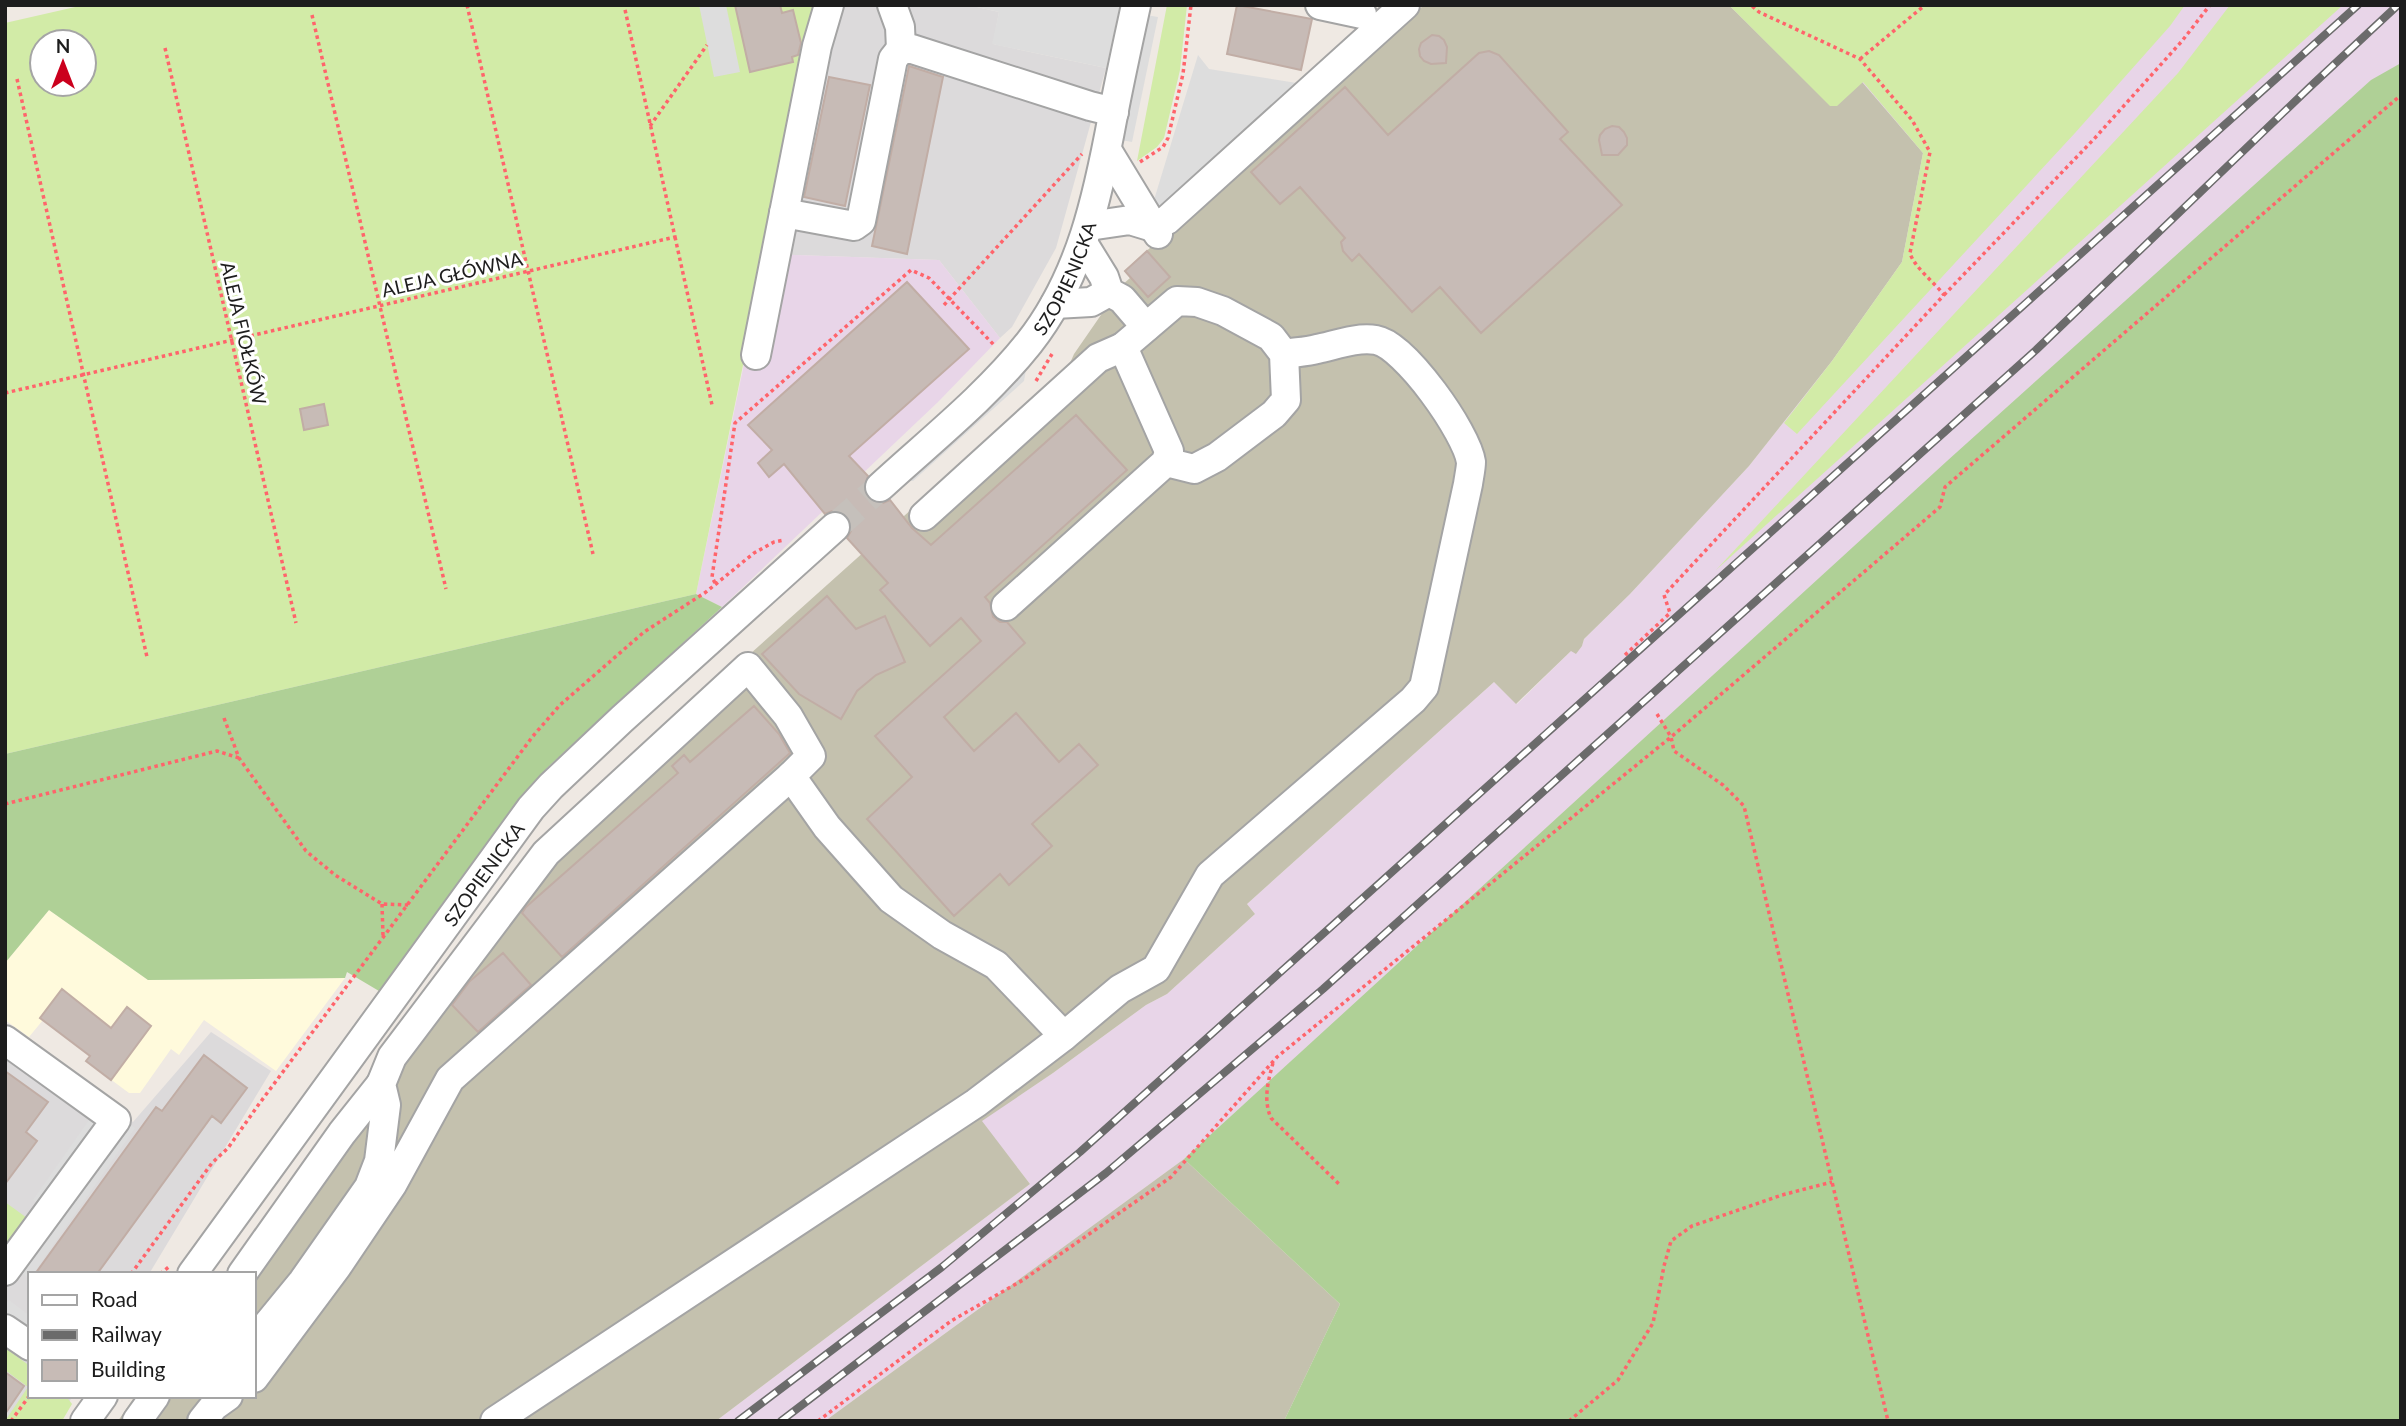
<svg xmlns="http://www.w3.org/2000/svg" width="2406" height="1426" font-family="Lato,sans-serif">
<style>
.residential{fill:#dcdadb}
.industrial{fill:#e8d5e8}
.education{fill:#fffadc}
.construction{fill:#c4c1ae}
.grass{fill:#d2eba7;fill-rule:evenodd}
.forest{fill:#afd096}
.parking{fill:#ddd}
.building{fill:#c7bbb6;stroke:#c1ada5;stroke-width:2}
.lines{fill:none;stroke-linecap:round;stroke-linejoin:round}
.minor-tunnel{stroke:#c5c0bb;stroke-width:28;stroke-dasharray:28 14;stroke-linecap:butt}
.minor-casing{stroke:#a4a4a4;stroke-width:32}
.path{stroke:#ff646b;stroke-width:3.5;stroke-dasharray:3.5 3.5;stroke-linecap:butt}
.minor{stroke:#fff;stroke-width:28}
.rail-casing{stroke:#6b6b6b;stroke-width:8}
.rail{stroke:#fff;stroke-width:5;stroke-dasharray:16;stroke-linecap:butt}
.labels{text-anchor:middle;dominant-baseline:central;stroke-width:6;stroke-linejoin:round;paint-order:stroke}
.street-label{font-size:19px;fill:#1d1d1d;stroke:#fff}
</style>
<rect width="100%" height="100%" fill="#efe9e3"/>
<path class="residential" d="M817,5H968L999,12L993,44L1106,68L1056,248L1012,327L1000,338L939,260L767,254Z
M5,1027L133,1122L211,1032L271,1071L149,1274H30V1396H73L56,1421H5Z"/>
<path class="industrial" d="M1876,5H2401V92L1293,1071L1184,1159L825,1421H716L1030,1184L981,1121L1053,1073L1146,1005L1167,994L1255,914L1247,904L1494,682L1517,704L1571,651L1582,646L1584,639L1630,594L1749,466L1832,361L1902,262L1830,106L1810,86Z
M767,254L939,260L1000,338L938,402L722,607L696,594Z"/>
<path class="education" d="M49,910L148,980L345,978L276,1071L204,1020L179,1055L171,1049L140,1093H129L86,1061L89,1056L43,1020L29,1037L5,1020V963Z"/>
<path class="construction" d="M1424,5H1729L1830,105H1837L1862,82L1923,153L1902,262L1832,361L1749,466L1630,594L1584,639L1582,646L1576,654L1571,651L1516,704L1494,682L1247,904L1255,914L1167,994L1146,1005L1053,1073L982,1121L1030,1184L716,1421H118L135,1396H254V1274L353,1104L360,1088L540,842L1067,370L1074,354L1121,286L1130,278L1124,271Z
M1184,1159L1340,1304L1284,1421H825Z"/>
<path class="grass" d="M84,5H817L696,594L5,754V23ZM42,42H84V84H42Z
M1167,5H1187L1180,70L1164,138L1157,147L1137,161Z
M1729,5H2185L2170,26L2075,133L1797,434L1784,423L1832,361L1902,262L1923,153L1863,82L1837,106H1830Z
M2230,5H2343L1716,570L2178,73Z
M5,1202L34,1223L5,1261Z
M5,1348L30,1366V1396H66L72,1404L62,1421H5L28,1387L5,1370Z"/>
<path class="forest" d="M2401,63V1421H1284L1340,1304L1184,1159L1947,461L2371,80Z
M696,594L722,607L547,768L379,991L347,972L345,978L148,980L49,910L5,963V754Z"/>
<path class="parking" d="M699,5H726L740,72L714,77Z
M968,5H1120L1106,68L992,44L999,12Z
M1146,15L1158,17L1132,142L1121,140Z
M1198,55L1209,69L1303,84L1167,220L1154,200Z
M1026,370L1024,381L913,481L904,480Z
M94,1113L124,1121L135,1128L33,1274H30V1279L16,1269L54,1215L33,1200Z
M9,1300L30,1316V1337L5,1318V1305Z"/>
<path class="building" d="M735,5H780L782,13L793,10L801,43L798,55L792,57L793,62L750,72Z
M1237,5L1312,19L1301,70L1227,54Z
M1432,35L1439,36L1444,40L1447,47L1446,63L1431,64L1424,61L1420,56L1419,49L1421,43Z
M1489,51L1499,55L1568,132L1560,139L1622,205L1481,333L1440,287L1412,312L1359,254L1352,261L1343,251L1341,242L1345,238L1300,187L1280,204L1251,172L1345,87L1388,135L1479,53Z
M909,66L943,77L907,254L872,246Z
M829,77L870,85L845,206L804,197Z
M1612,126L1619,127L1624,132L1627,138V145L1618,155H1602L1599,140L1600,135L1605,129Z
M1147,251L1170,277L1148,297L1125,271Z
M907,282L969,349L849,456L868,476L864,490L868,499L876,503H883L890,500L912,528L931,545L1076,415L1127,470L985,597L990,603L993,617L1000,622H1007L1025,643L944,717L974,751L1016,713L1059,762L1079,744L1098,765L1032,824L1052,846L1009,885L1000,874L954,916L867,819L912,777L875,736L981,641L961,618L930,646L880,590L888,583L847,538L851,531V524L848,516L839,511H832L825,514L784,464L769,477L758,463L772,450L748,425Z
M324,404L328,425L304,430L300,409Z
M827,596L856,629L885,616L905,662L876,675L857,691L841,719L799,694L762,654Z
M754,706L779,734L790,753L562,957L522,913L526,907L678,773L672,766L684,755L690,762Z
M503,953L531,985L478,1032L452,1005L470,981Z
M62,989L111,1028L127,1007L151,1026L111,1080L86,1061L90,1056L40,1018Z
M204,1055L247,1088L221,1123L212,1116L97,1274H35L156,1107L162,1111Z
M5,1071L48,1102L26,1132L37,1141L5,1184Z
M5,1372L24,1386L5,1414Z"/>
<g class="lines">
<path class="minor-tunnel" d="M835,527L880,487"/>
<defs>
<g id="minor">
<path d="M892,5L900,27L901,49"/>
<path d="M1320,5L1362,14"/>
<path d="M1107,150L1158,234"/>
<path d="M784,213L854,226L861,221L893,59L901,49H912L1090,106L1114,112"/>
<path d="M1089,226L1130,220L1153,227L1167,220L1405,5"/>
<path d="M1083,243L1104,277L1109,292L1122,299L1146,327"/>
<path d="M1055,304L1091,302L1109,292"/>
<path d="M756,355L817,46L829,5"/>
<path id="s1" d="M880,487C930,441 986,397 1029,343C1081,277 1098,196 1113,115C1120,78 1128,42 1136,5"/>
<path d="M924,516L1098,358L1123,347"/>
<path d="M1006,606L1166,462L1169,451L1123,347L1177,301L1197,302L1223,311L1271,337L1284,354L1286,400L1274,414L1217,457L1194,469L1166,462"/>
<path d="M791,776L827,827L891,899L942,935L996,965L1064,1036"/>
<path d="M5,1040L116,1120L5,1271"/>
<path id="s2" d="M192,1274L531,808L551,786L622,719L835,527"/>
<path d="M242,1274L342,1133L381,1084"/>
<path d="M5,1329L30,1346"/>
<path d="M254,1341L303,1281L369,1187L379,1161L386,1105L381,1084L392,1057L546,853L748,667L788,716L811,756L791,776L450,1079L392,1185L336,1268L254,1378"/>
<path d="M85,1421L103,1396"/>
<path d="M137,1421L155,1396"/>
<path d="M202,1421L214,1406L228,1396"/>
<path d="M495,1421L976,1103L1064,1036L1120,989L1156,969L1210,875L1413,700L1424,687L1468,484C1469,477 1471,468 1471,462C1467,433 1405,345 1376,340C1356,337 1336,345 1317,349C1306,352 1295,352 1284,354"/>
</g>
</defs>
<use href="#minor" class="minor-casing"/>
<path class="path" d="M467,5L593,554
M312,15L446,589
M165,48L296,623
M1860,59L1925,5
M17,79L147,657
M650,126L707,45
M1140,162L1163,147L1168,138L1183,74L1191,5
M675,237L712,405
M1944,295L2094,139L2182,41L2210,5
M944,305L1082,154
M1036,381L1052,354
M5,393L675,237L624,5
M715,583L712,577L735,423L911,270L929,278L995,346
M1625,655L1670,613L1664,595L1944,295C1934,282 1914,267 1910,253L1930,152L1912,120L1860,59L1759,12L1751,5
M1657,714L1671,737L1674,751L1723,785L1744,806L1888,1421
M224,718L239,758L306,851L335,875L382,904L408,905
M5,804L217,751L239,758
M382,904L383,936
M1273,1063C1268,1081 1263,1100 1271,1118L1339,1184
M131,1274L212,1163L228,1148L259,1104L533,736L560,705L644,632L706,592L754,553L774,542L784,540
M160,1274L170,1266
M11,1421L30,1395
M818,1421L951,1321L1023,1280L1171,1177L1277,1057L1671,737L1940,507L1945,487L2401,95
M1569,1421L1618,1380L1653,1323L1664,1266L1671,1241L1692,1226L1782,1195L1832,1182"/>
<use href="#minor" class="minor"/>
<defs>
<path id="rail" d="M738,1421L942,1267L1080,1152L2358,5
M781,1421L1106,1173L1323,989L2036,350L2311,86L2398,5"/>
</defs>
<use href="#rail" class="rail-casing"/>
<use href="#rail" class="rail"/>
</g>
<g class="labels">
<g class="street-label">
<text transform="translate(452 274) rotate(-13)">ALEJA GŁÓWNA</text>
<text stroke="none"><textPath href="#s1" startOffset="282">SZOPIENICKA</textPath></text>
<text transform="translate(244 333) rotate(77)">ALEJA FIOŁKÓW</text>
<text stroke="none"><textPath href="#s2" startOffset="495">SZOPIENICKA</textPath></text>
</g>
</g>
<rect width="2406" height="1426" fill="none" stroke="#1d1d1d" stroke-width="14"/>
<rect x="28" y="1272" width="228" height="126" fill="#ffffff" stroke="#a5a5a5" stroke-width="2"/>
<rect x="42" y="1295" width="35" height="10" fill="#ffffff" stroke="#a5a5a5" stroke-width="2"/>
<text x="91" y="1307" font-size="21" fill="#1d1d1d">Road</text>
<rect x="42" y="1330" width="35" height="10" fill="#6b6b6b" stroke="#a5a5a5" stroke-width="2"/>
<text x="91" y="1342" font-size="21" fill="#1d1d1d">Railway</text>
<rect x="42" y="1360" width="35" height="21" fill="#c7bbb6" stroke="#a5a5a5" stroke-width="2"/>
<text x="91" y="1377" font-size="21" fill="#1d1d1d">Building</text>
<g transform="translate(63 63)"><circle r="33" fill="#ffffff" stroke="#a5a5a5" stroke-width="2"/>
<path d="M0-5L12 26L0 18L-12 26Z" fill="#cb001d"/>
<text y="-10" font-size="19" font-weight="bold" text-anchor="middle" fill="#1d1d1d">N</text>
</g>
</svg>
